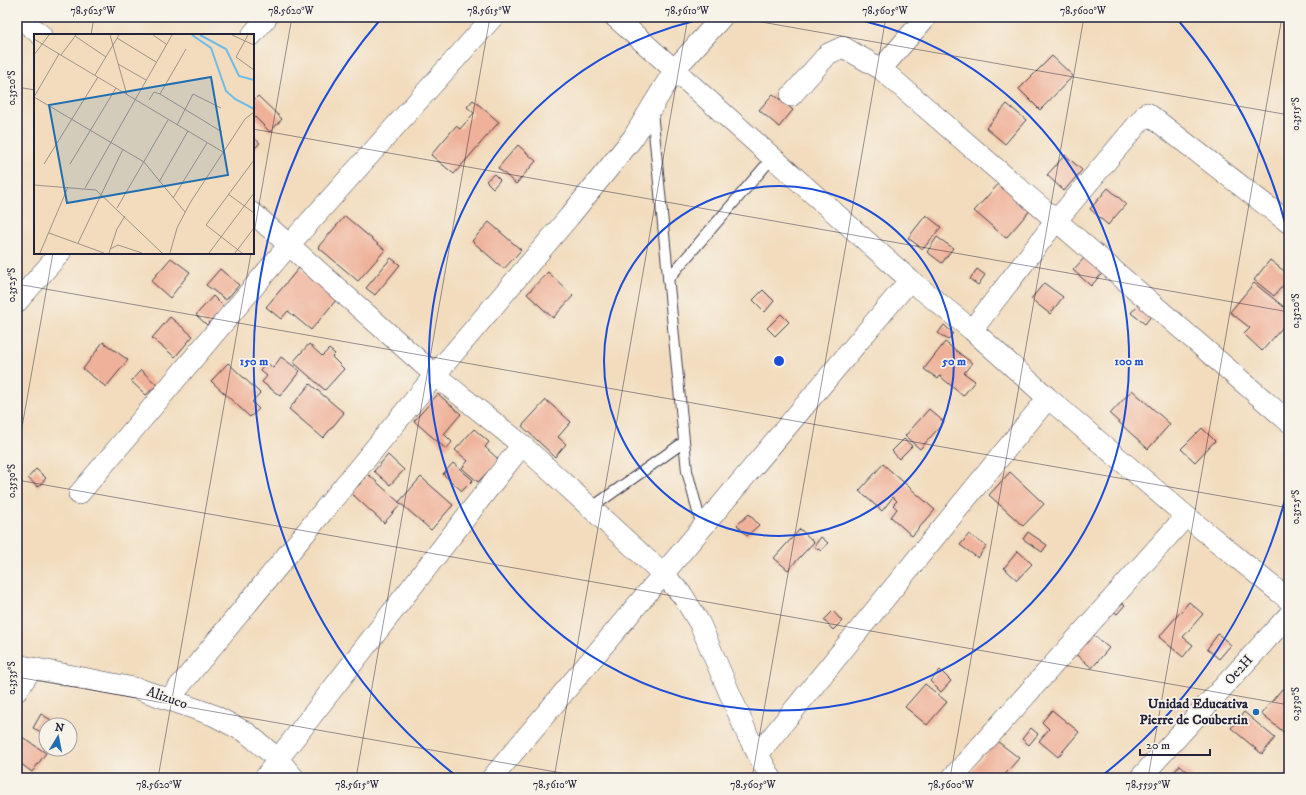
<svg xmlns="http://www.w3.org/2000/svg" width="1306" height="795" font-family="'IM FELL DW Pica',serif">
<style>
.building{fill:#efb199}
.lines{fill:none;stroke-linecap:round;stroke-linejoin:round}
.service-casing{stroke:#413e4e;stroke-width:12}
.minor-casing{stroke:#413e4e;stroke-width:22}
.service{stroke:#fff;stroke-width:10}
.minor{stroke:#fff;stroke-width:21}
.ticks{fill:none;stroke:#22223b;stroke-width:1;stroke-opacity:0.45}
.ring{fill:none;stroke:#1d4ed8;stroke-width:2}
.poi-dot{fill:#1f6fb2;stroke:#f7f3e8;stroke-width:1.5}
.labels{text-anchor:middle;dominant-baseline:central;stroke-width:3.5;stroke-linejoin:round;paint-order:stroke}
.street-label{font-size:14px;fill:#22223b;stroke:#f7f3e8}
.poi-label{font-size:14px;font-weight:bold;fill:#22223b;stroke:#f7f3e8;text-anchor:end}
.inset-river{fill:none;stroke:#6fbbe9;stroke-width:2}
.inset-road{fill:none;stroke:#9f9289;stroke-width:1}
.view{fill:#1f6fb2;fill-opacity:0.15;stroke:#1f6fb2;stroke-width:2}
.inset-edge{fill:none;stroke:#22223b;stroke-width:2}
.centre{fill:#1d4ed8;stroke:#f7f3e8;stroke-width:2}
.ring-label{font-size:12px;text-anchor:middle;font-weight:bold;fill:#1d4ed8;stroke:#f7f3e8;stroke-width:3.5;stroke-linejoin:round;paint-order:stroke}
.neatline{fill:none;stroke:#22223b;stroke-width:1.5}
.ticks-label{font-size:10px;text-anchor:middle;fill:#22223b}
</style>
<rect width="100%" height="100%" fill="#f7f3e8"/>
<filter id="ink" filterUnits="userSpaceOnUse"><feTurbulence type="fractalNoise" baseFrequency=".025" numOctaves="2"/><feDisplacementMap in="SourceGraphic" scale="8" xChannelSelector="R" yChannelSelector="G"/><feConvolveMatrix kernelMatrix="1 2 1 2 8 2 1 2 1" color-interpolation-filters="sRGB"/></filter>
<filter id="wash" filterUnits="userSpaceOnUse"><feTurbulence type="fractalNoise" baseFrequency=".012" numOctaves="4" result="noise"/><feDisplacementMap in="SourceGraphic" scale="16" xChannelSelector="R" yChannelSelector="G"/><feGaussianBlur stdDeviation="0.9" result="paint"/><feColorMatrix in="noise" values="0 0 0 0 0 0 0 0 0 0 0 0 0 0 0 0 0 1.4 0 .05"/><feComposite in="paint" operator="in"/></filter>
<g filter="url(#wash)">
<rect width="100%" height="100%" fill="#f2dcbd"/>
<g id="blocks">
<path class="building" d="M1052,56L1073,76L1040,110L1019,89Z
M773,94L793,110L779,127L759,110Z
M258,96L282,119L270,132L253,115V101Z
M473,100L499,122L454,174L431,155L456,126L460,129L474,113L467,107Z
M1007,104L1026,120L1005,144L986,128Z
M253,137L260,143L253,150Z
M518,145L536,161L516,184L498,168Z
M1065,155L1082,170L1064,191L1047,175Z
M494,174L500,180L493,188L486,181Z
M1002,180L1033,207L1006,238L974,211Z
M1108,188L1126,204L1108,225L1090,209Z
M926,215L941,227L923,249L908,238Z
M345,216L385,250L358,281L318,247Z
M489,222L521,250L504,269L472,241Z
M937,237L953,248L942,263L927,252Z
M1087,255L1105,270L1091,286L1073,270Z
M171,258L190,272L170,298L151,281Z
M391,258L400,265L375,295L366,288Z
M1270,260L1289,275V278L1274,296L1254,280Z
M299,268L337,299L311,330L288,311L281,319L266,307Z
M220,269L239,285L226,300L206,285Z
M977,269L985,275L978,285L970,279Z
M548,272L573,296L553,318L527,294Z
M1044,283L1063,297L1050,314L1031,299Z
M1254,283L1289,311V320L1262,351L1244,334L1250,328L1230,312Z
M763,290L774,301L765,312L753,300Z
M213,296L224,307L207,325L196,315Z
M1142,300L1155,311L1145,324L1131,313Z
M781,314L789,322L775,336L767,328Z
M170,317L193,336L175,357L152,338Z
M944,325L953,333L948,340L938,333Z
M103,342L128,360L106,387L83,369Z
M945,342L972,363L964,373L975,381L963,396L940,376L938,379L924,369Z
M309,344L322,356L329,349L335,354L332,357L344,369L325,390L293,362Z
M281,357L300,371L280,396L262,382L267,376L260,370L266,362L273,368Z
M228,363L260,393L252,402L259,409L250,417L211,381Z
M141,370L157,385L146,395L131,381Z
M310,384L344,413L323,438L289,409Z
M1132,390L1170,424L1148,449L1110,414Z
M438,394L461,414L444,434L452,442L446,449L414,421Z
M546,400L571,422L558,437L566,444L555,457L522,426Z
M929,409L944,422L920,449L905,436Z
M1202,428L1215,441L1195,462L1181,449Z
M474,429L489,442L485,447L499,460L478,482L462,468L468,461L455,450Z
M904,439L912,446L899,459L892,451Z
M388,455L404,470L390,485L374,471Z
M453,463L473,480L462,491L443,474Z
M883,464L935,510L912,536L891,517L897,509L893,505L897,501L893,497L882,511L859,491Z
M36,469L46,478L38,487L28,478Z
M1010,472L1044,504L1023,526L989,495Z
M369,475L401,504L384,523L351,493Z
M421,477L453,505L431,530L399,502Z
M749,514L759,525L747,536L737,525Z
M800,529L814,542L788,570L774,558Z
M1028,532L1047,545L1042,552L1023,539Z
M969,534L986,546L978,558L960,545Z
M821,537L828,543L821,551L814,546Z
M1018,551L1032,564L1017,580L1004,568Z
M1117,598L1125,605L1117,614L1109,607Z
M1189,602L1203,614L1183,637L1193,645L1183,657L1159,637Z
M833,611L842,621L833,630L824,620Z
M1089,631L1109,648L1092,668L1072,651Z
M1218,634L1231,645L1219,659L1207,649Z
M940,670L951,681L941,692L930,681Z
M925,684L947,702L927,725L905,707Z
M1282,689L1289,695V729L1285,733L1261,714Z
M1052,710L1079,732L1058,757L1039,741L1049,729L1042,722Z
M1244,712L1275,738L1262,754L1231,728Z
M41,714L51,720L46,725L43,733L33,728Z
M1031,728L1038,734L1029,745L1022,739Z
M22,737L46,753L32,772L17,761V744Z
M997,741L1019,758L1002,778H972L968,775Z
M1180,765L1194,777L1193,778H1169Z
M1289,769V778H1282Z"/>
</g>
</g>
<g filter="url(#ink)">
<use href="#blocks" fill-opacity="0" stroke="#413e4e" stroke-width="1"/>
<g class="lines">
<defs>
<path id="service" d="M652,111L687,471L702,527
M668,279L773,157
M591,508L684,442"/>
<path id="minor" d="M19,17L41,35
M615,17L910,280L972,330L1048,398L1186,516L1289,600
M252,35L267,17
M881,69L926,17
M791,96L828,54L843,47L881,69L1289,422
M253,213L435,375L522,445L664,575L683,596L700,624L748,736L771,778
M17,302L60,253
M972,330L1056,221L1147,113L1289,223
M79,494L289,245L493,17
M17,665L139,689L213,715L247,733L278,759L294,778
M17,691L32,668
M169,699L435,375L569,217L633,138L675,69L722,17
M758,754L1048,398
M265,778L278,759L522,445
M492,778L910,280
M952,778L1186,516
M1140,778L1289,615"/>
</defs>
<use href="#service" class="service-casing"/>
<use href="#minor" class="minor-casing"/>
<use href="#service" class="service"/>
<use href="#minor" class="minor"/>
</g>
</g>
<path class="ticks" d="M733,17L1289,115M91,35L94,17M17,87L35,90M253,129L1289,312M253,239L292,17M17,284L1289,508M17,455L53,253M17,480L1289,705M17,677L590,778M158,778L251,253M356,778L490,17M554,778L688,17M752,778L886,17M950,778L1084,17M1148,778L1282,17"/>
<g class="ring">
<circle cx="779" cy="361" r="175"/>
<path d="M846 17A350 350 0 1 1 712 17"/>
<path d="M1288 488A525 525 0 0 1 1099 778M459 778A525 525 0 0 1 380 20M1178 20A525 525 0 0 1 1288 234"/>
</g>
<circle class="poi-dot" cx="1256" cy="712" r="4"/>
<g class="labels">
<g class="street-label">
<text transform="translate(1239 670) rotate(-48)">Oe2H</text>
<text transform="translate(167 698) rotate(19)">Alizuco</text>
</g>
<g class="poi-label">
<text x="1248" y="704">Unidad Educativa<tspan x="1248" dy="16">Pierre de Coubertin</tspan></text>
</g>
</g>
<g transform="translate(34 34)">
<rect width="220" height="220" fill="#f2dcbd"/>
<path class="inset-river" d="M158,1L177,14L192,57L201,65L220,75M166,1L192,15L205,42L220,46"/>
<path class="inset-road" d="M76,1L93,61M119,1L132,10M198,1L220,11M214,1L202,23L220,36M41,2L72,23M83,4L122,28M0,5L189,118M0,21L15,1M27,21L42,1M84,30L112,46M61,41L85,1M126,60L152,15M0,63L110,128L151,178M0,63L25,20M115,66L120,58L126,60L188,98M143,91L159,60L187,74M10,130L64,43M36,130L82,54M125,148L154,97M0,151L62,156L128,219M51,154L138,1M194,160L220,179M139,164L173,109M83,174L134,86M15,199L70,219M44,209L89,115M76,215L84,211L108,219M6,219L34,153M75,219L83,195L91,182M136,219L143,194L156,169L211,85L220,78M175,219L220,159M201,219L220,194M208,219L172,191L220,126"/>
<path class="view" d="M177,43L194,141L33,169L15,71Z"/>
<rect width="220" height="220" class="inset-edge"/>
</g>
<circle cx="779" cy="361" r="6" class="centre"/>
<g class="ring-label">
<text x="954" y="365">50 m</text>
<text x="1129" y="365">100 m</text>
<text x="254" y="365">150 m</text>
</g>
<rect width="1306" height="795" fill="none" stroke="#f7f3e8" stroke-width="44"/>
<g transform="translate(58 737) rotate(10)"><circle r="19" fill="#f7f3e8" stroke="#a29fa3"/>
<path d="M0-3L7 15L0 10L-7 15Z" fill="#1f6fb2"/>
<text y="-6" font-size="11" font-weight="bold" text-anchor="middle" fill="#22223b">N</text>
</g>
<path d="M1140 749v6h70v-6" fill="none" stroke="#22223b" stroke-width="2"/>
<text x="1146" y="749" font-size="12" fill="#22223b" stroke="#f7f3e8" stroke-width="3" paint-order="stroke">20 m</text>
<rect x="22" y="22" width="1262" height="751" class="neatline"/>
<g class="ticks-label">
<text x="93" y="14">78.5625°W</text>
<text x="291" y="14">78.5620°W</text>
<text x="489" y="14">78.5615°W</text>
<text x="687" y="14">78.5610°W</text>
<text x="885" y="14">78.5605°W</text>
<text x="1083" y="14">78.5600°W</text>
<text transform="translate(11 88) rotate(-90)" y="4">0.3520°S</text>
<text transform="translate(1295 114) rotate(-90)" y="4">0.3515°S</text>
<text transform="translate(11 285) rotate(-90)" y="4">0.3525°S</text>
<text transform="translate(1295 311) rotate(-90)" y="4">0.3520°S</text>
<text transform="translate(11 481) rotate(-90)" y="4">0.3530°S</text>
<text transform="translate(1295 507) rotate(-90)" y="4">0.3525°S</text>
<text transform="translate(11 678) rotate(-90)" y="4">0.3535°S</text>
<text transform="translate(1295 704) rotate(-90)" y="4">0.3530°S</text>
<text x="159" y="788">78.5620°W</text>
<text x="357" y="788">78.5615°W</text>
<text x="555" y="788">78.5610°W</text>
<text x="753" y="788">78.5605°W</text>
<text x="951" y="788">78.5600°W</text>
<text x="1148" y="788">78.5595°W</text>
</g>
</svg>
